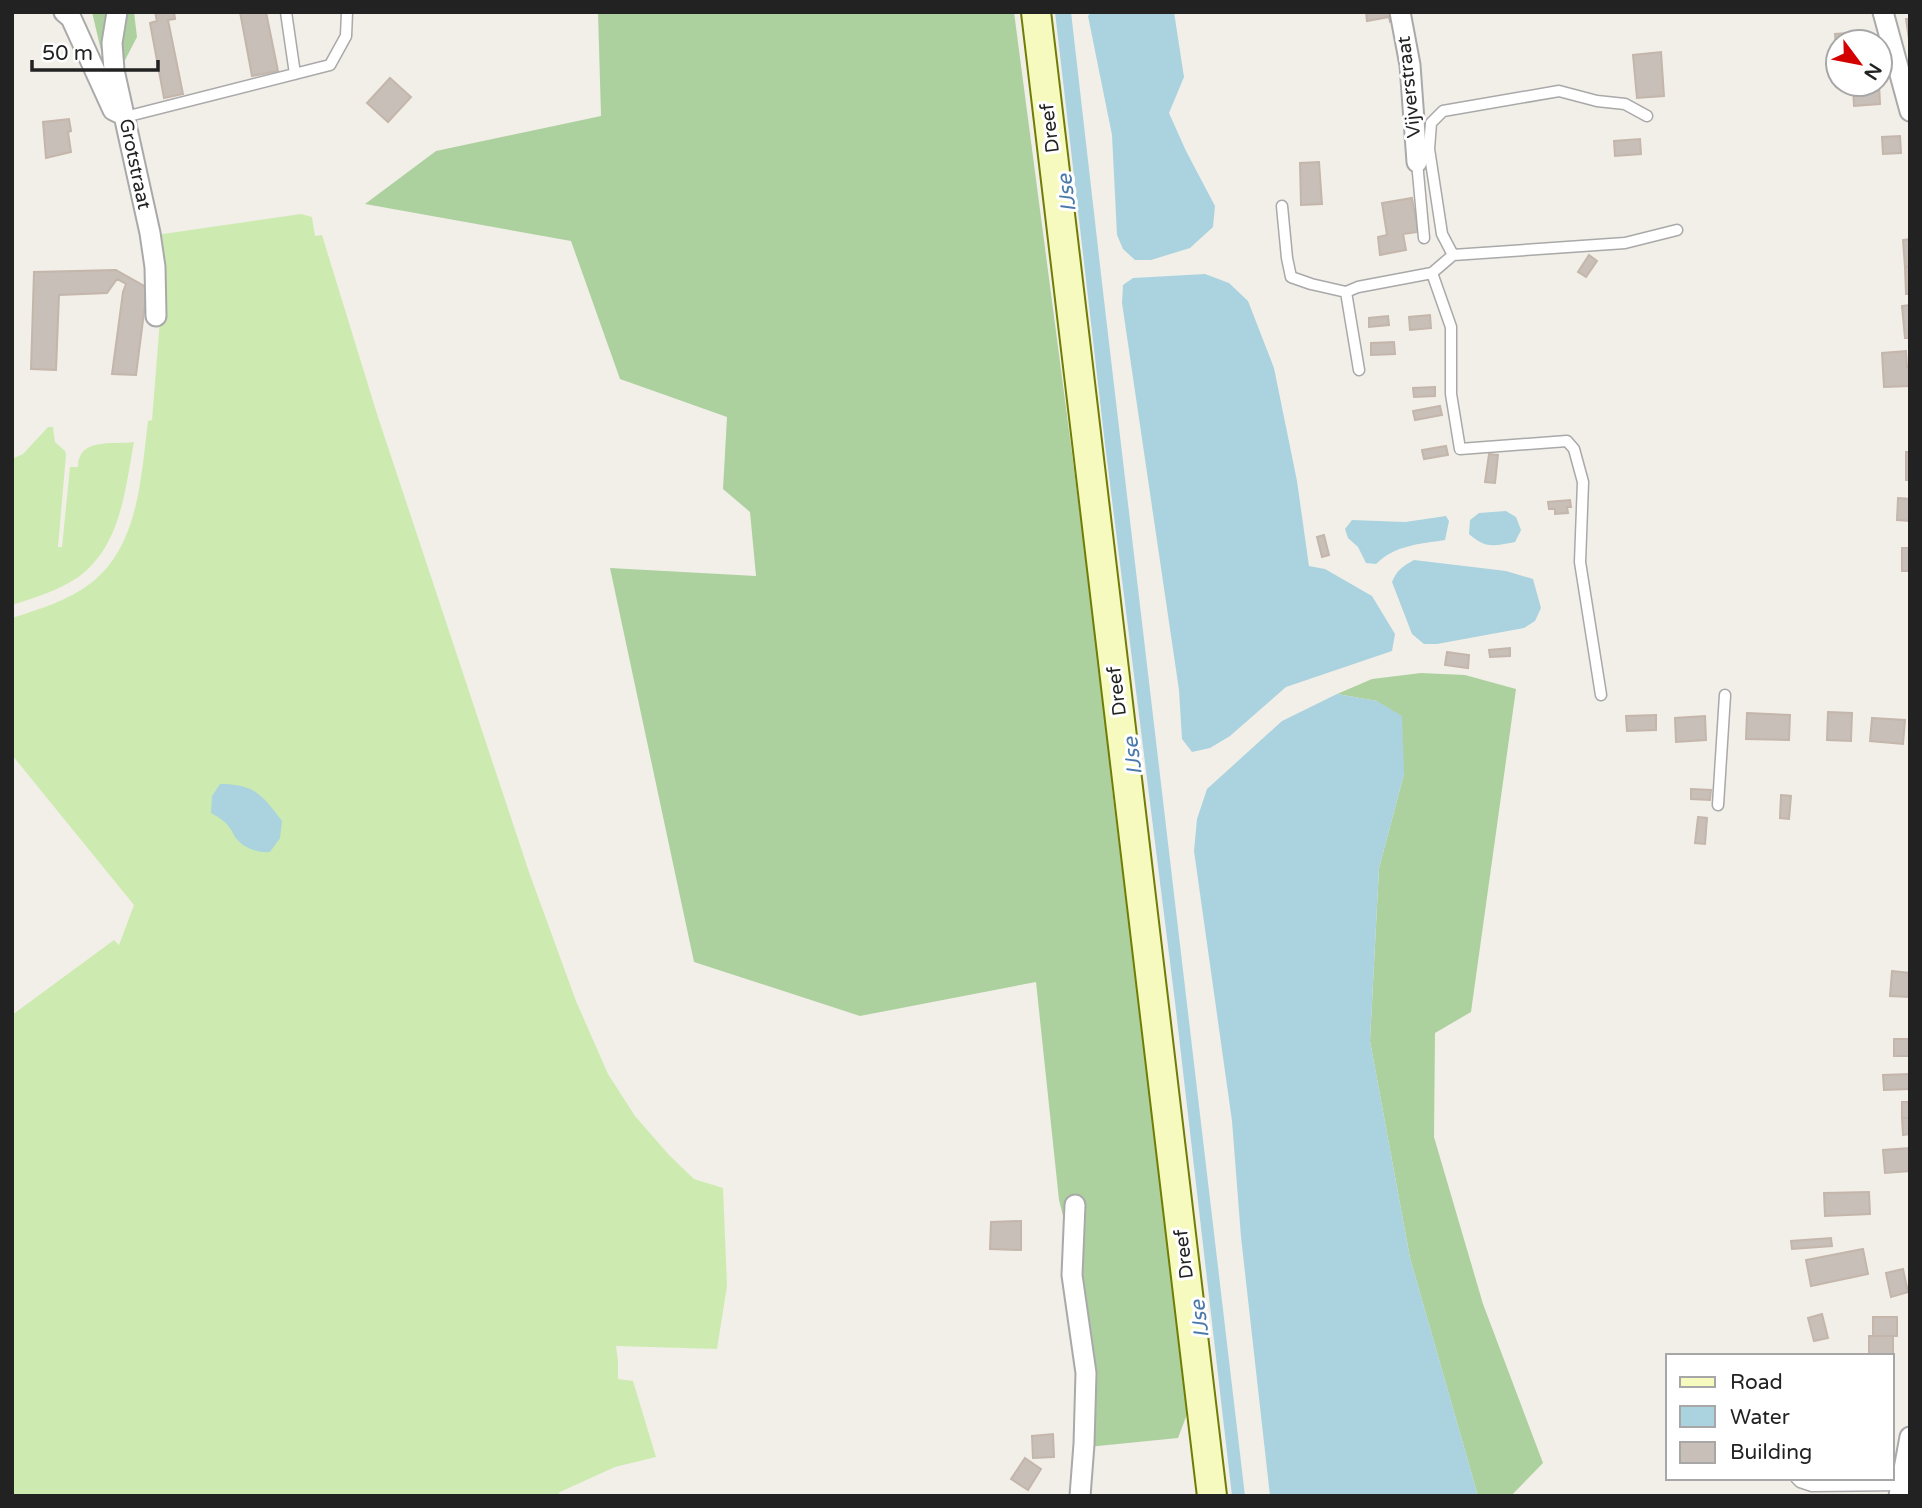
<svg xmlns="http://www.w3.org/2000/svg" width="1922" height="1508" font-family="'Varela Round',sans-serif">
<style>
.grass{fill:#cdebb0}
.forest{fill:#add19e}
.water{fill:#aad3df}
.building{fill:#c7bfb8;stroke:#c4b6ab;stroke-width:2}
.lines{fill:none;stroke-linecap:round;stroke-linejoin:round}
.lane-casing{stroke:#a9a9a9;stroke-width:13}
.street-casing{stroke:#a9a9a9;stroke-width:23}
.secondary-casing{stroke:#707d05;stroke-width:32}
.lane{stroke:#fff;stroke-width:10}
.street{stroke:#fff;stroke-width:19}
.secondary{stroke:#f7fabf;stroke-width:28}
.labels{text-anchor:middle;dominant-baseline:central;stroke-width:6;stroke-linejoin:round;paint-order:stroke}
.street-label{font-size:19px;fill:#222;stroke:#fff}
.water-label{font-size:21px;font-style:italic;fill:#4a7aab;stroke:#fff}
</style>
<rect width="100%" height="100%" fill="#f2efe9"/>
<path class="grass" d="M301,214L312,217L315,236L322,235L377,414L529,872L576,1001L608,1074L635,1116L669,1155L694,1179L723,1188L727,1286L717,1349L616,1346L618,1361V1379L633,1381L656,1457L615,1467L560,1492L557,1496H12V1015L114,940L119,945L134,905L12,755V618C39,609 68,601 91,583C139,546 141,476 148,421L152,420L162,295L156,235Z
M48,427H53L55,442L65,451L66,455L58,547H62L70,467H78C78,437 113,445 134,442C125,490 121,547 77,578C57,591 34,598 12,605V459L23,454Z"/>
<path class="forest" d="M92,12H134L137,37L110,89Z
M598,12H1014L1106,712L1112,788L1189,1409L1178,1438L1088,1447L1074,1260L1059,1200L1036,982L860,1016L694,962L610,568L756,576L750,512L723,489L727,417L620,379L571,241L365,204L436,151L601,116Z
M1421,673L1465,675L1516,689L1471,1012L1435,1033L1434,1137L1483,1304L1543,1463L1511,1496H1478L1410,1258L1370,1041L1379,868L1404,774L1377,701L1337,694L1372,679Z"/>
<path class="water" d="M1055,12H1071L1104,300L1245,1496H1232L1175,1002L1105,444Z
M1091,12H1174L1184,77L1169,113L1186,151L1215,206L1213,227L1190,248L1151,260H1135L1123,249L1117,235L1112,135L1088,16Z
M1205,274L1229,283L1248,301L1274,368L1297,481L1309,566L1325,569L1372,596L1395,634L1392,651L1286,687L1230,736L1210,748L1192,752L1182,739L1179,690L1122,303L1123,285L1133,278Z
M1506,511L1516,517L1521,530L1515,542C1493,546 1486,549 1469,534L1470,520L1479,513Z
M1446,516L1449,521L1445,540C1420,544 1395,545 1376,564L1366,563L1358,547L1348,538L1345,529L1352,520L1405,522Z
M1414,560L1506,571L1533,579L1541,608L1535,621L1524,628L1437,644H1424L1412,634L1392,582C1397,570 1403,566 1414,560Z
M1337,694L1377,701L1402,716L1404,774L1379,868L1370,1041L1410,1258L1478,1496H1270L1241,1237L1232,1121L1194,851L1197,819L1207,789L1282,721Z
M220,784C255,784 262,795 282,821L280,838L270,852C257,853 243,848 235,837C233,834 232,830 229,827C225,821 218,817 211,813L212,796Z"/>
<path class="building" d="M155,12H174L175,19L168,20L183,94L164,98L150,23L157,21Z
M240,12H266L278,71L252,76Z
M1366,12H1396L1397,21L1390,22L1389,17L1367,21Z
M1906,19H1910V46Z
M1862,32L1863,42H1838V70L1835,34Z
M1661,52L1664,96L1637,98L1633,55Z
M390,78L411,97L388,122L367,103Z
M1879,84L1880,104L1854,106L1853,86Z
M69,119L71,131L68,132L71,152L46,158L43,122Z
M1900,136L1901,153L1883,154L1882,137Z
M1640,139L1641,154L1615,156L1614,141Z
M1319,162L1322,204L1301,205L1300,163Z
M1412,198L1418,232L1403,234L1406,250L1380,255L1378,237L1387,235L1382,203Z
M1910,239V267H1905L1903,240Z
M1589,255L1597,261L1586,277L1578,272Z
M1905,267H1910V294H1906Z
M116,270L146,287L147,289L136,375L112,374L123,292L126,284L117,279L107,293L59,295L56,370L31,369L34,272Z
M1910,305V338H1905L1902,306Z
M1430,315L1431,328L1410,330L1409,317Z
M1388,316L1389,325L1369,327V318Z
M1394,342L1395,354L1371,355V343Z
M1906,351L1907,367H1910V386L1884,387L1882,353Z
M1435,387V396L1414,397L1413,388Z
M1440,406L1442,415L1415,420L1413,411Z
M1446,446L1448,455L1424,459L1422,450Z
M1906,452H1910V480H1906Z
M1489,454L1498,455L1495,483L1485,482Z
M1898,498L1910,499V521L1897,520Z
M1570,500L1571,507H1567L1568,513L1555,514V509H1549L1548,502Z
M1324,535L1329,555L1322,557L1317,537Z
M1902,548H1910V571H1902Z
M1510,648V656L1490,657L1489,650Z
M1447,652L1469,655L1468,668L1445,665Z
M1828,712L1852,713L1851,741L1827,740Z
M1747,713L1790,715L1789,740L1746,739Z
M1656,715V730L1627,731L1626,716Z
M1705,716L1706,740L1676,742L1675,718Z
M1872,718L1905,720L1903,744L1870,741Z
M1691,789L1711,790L1710,800L1691,799Z
M1781,795L1791,796L1789,819L1780,818Z
M1698,817L1707,818L1705,844L1695,843Z
M1892,971L1910,973V997L1890,996Z
M1894,1039H1910V1056H1894Z
M1910,1074V1089L1884,1090L1883,1075Z
M1902,1102H1910V1118H1902Z
M1902,1118H1910V1134L1903,1135Z
M1910,1148V1171L1885,1173L1883,1150Z
M1869,1192L1870,1214L1825,1216L1824,1193Z
M1021,1221V1250L990,1249L991,1222Z
M1831,1238L1832,1246L1792,1249L1791,1241Z
M1863,1249L1868,1274L1811,1286L1806,1260Z
M1903,1269L1908,1292L1891,1297L1886,1273Z
M1822,1314L1828,1338L1814,1341L1808,1318Z
M1873,1317H1897V1336H1873Z
M1869,1336H1893V1355H1869Z
M1053,1434L1054,1457L1033,1458L1032,1436Z
M1025,1458L1041,1469L1028,1490L1011,1479Z"/>
<g class="lines">
<defs>
<path id="lane" d="M286,12L295,74
M125,117L330,65L346,36L347,12
M1417,162L1424,238
M1282,206L1287,258L1291,277L1311,284L1346,292L1358,287L1432,273L1453,255L1442,234L1429,149L1431,123L1443,111L1559,91L1597,101L1625,104L1647,116
M1453,255L1625,243L1677,230
M1432,273L1451,327V394L1460,449L1567,441L1574,449L1583,482L1580,562L1601,695
M1346,292L1359,370
M1718,805L1725,695
M1796,1478L1800,1482L1812,1486L1901,1485"/>
<path id="street" d="M64,12L71,18L113,110L119,113
M117,12L112,43L114,70L150,233L155,267L156,316
M1400,12L1410,65L1417,162
M1883,12L1910,111
M1075,1205L1072,1275L1086,1373L1084,1444L1080,1496
M1899,1496L1910,1437"/>
<path id="secondary" d="M1036,12L1212,1496"/>
</defs>
<use href="#lane" class="lane-casing"/>
<use href="#street" class="street-casing"/>
<use href="#secondary" class="secondary-casing"/>
<use href="#lane" class="lane"/>
<use href="#street" class="street"/>
<use href="#secondary" class="secondary"/>
</g>
<g class="labels">
<g class="street-label">
<text transform="translate(1409 87) rotate(-96)">Vijverstraat</text>
<text transform="translate(1050 128) rotate(-97)">Dreef</text>
<text transform="translate(135 164) rotate(78)">Grotstraat</text>
<text transform="translate(1117 691) rotate(-97)">Dreef</text>
<text transform="translate(1184 1254) rotate(-97)">Dreef</text>
</g>
<g class="water-label">
<text transform="translate(1067 193) rotate(-97)">IJse</text>
<text transform="translate(1133 756) rotate(-97)">IJse</text>
<text transform="translate(1200 1319) rotate(-97)">IJse</text>
</g>
</g>
<rect width="1922" height="1508" fill="none" stroke="#222222" stroke-width="28"/>
<rect x="1666" y="1354" width="228" height="126" fill="#ffffff" stroke="#a7a7a7" stroke-width="2"/>
<rect x="1680" y="1377" width="35" height="10" fill="#f7fabf" stroke="#a7a7a7" stroke-width="2"/>
<text x="1730" y="1389" font-size="21" fill="#222222">Road</text>
<rect x="1680" y="1406" width="35" height="21" fill="#aad3df" stroke="#a7a7a7" stroke-width="2"/>
<text x="1730" y="1424" font-size="21" fill="#222222">Water</text>
<rect x="1680" y="1442" width="35" height="21" fill="#c7bfb8" stroke="#a7a7a7" stroke-width="2"/>
<text x="1730" y="1459" font-size="21" fill="#222222">Building</text>
<g transform="translate(1859 63) rotate(122)"><circle r="33" fill="#ffffff" stroke="#a7a7a7" stroke-width="2"/>
<path d="M0-5L12 26L0 18L-12 26Z" fill="#d40000"/>
<text y="-10" font-size="19" font-weight="bold" text-anchor="middle" fill="#222222">N</text>
</g>
<path d="M32 60v10h126v-10" fill="none" stroke="#222222" stroke-width="3.5"/>
<text x="42" y="60" font-size="21" fill="#222222" stroke="#ffffff" stroke-width="5" paint-order="stroke">50 m</text>
</svg>
